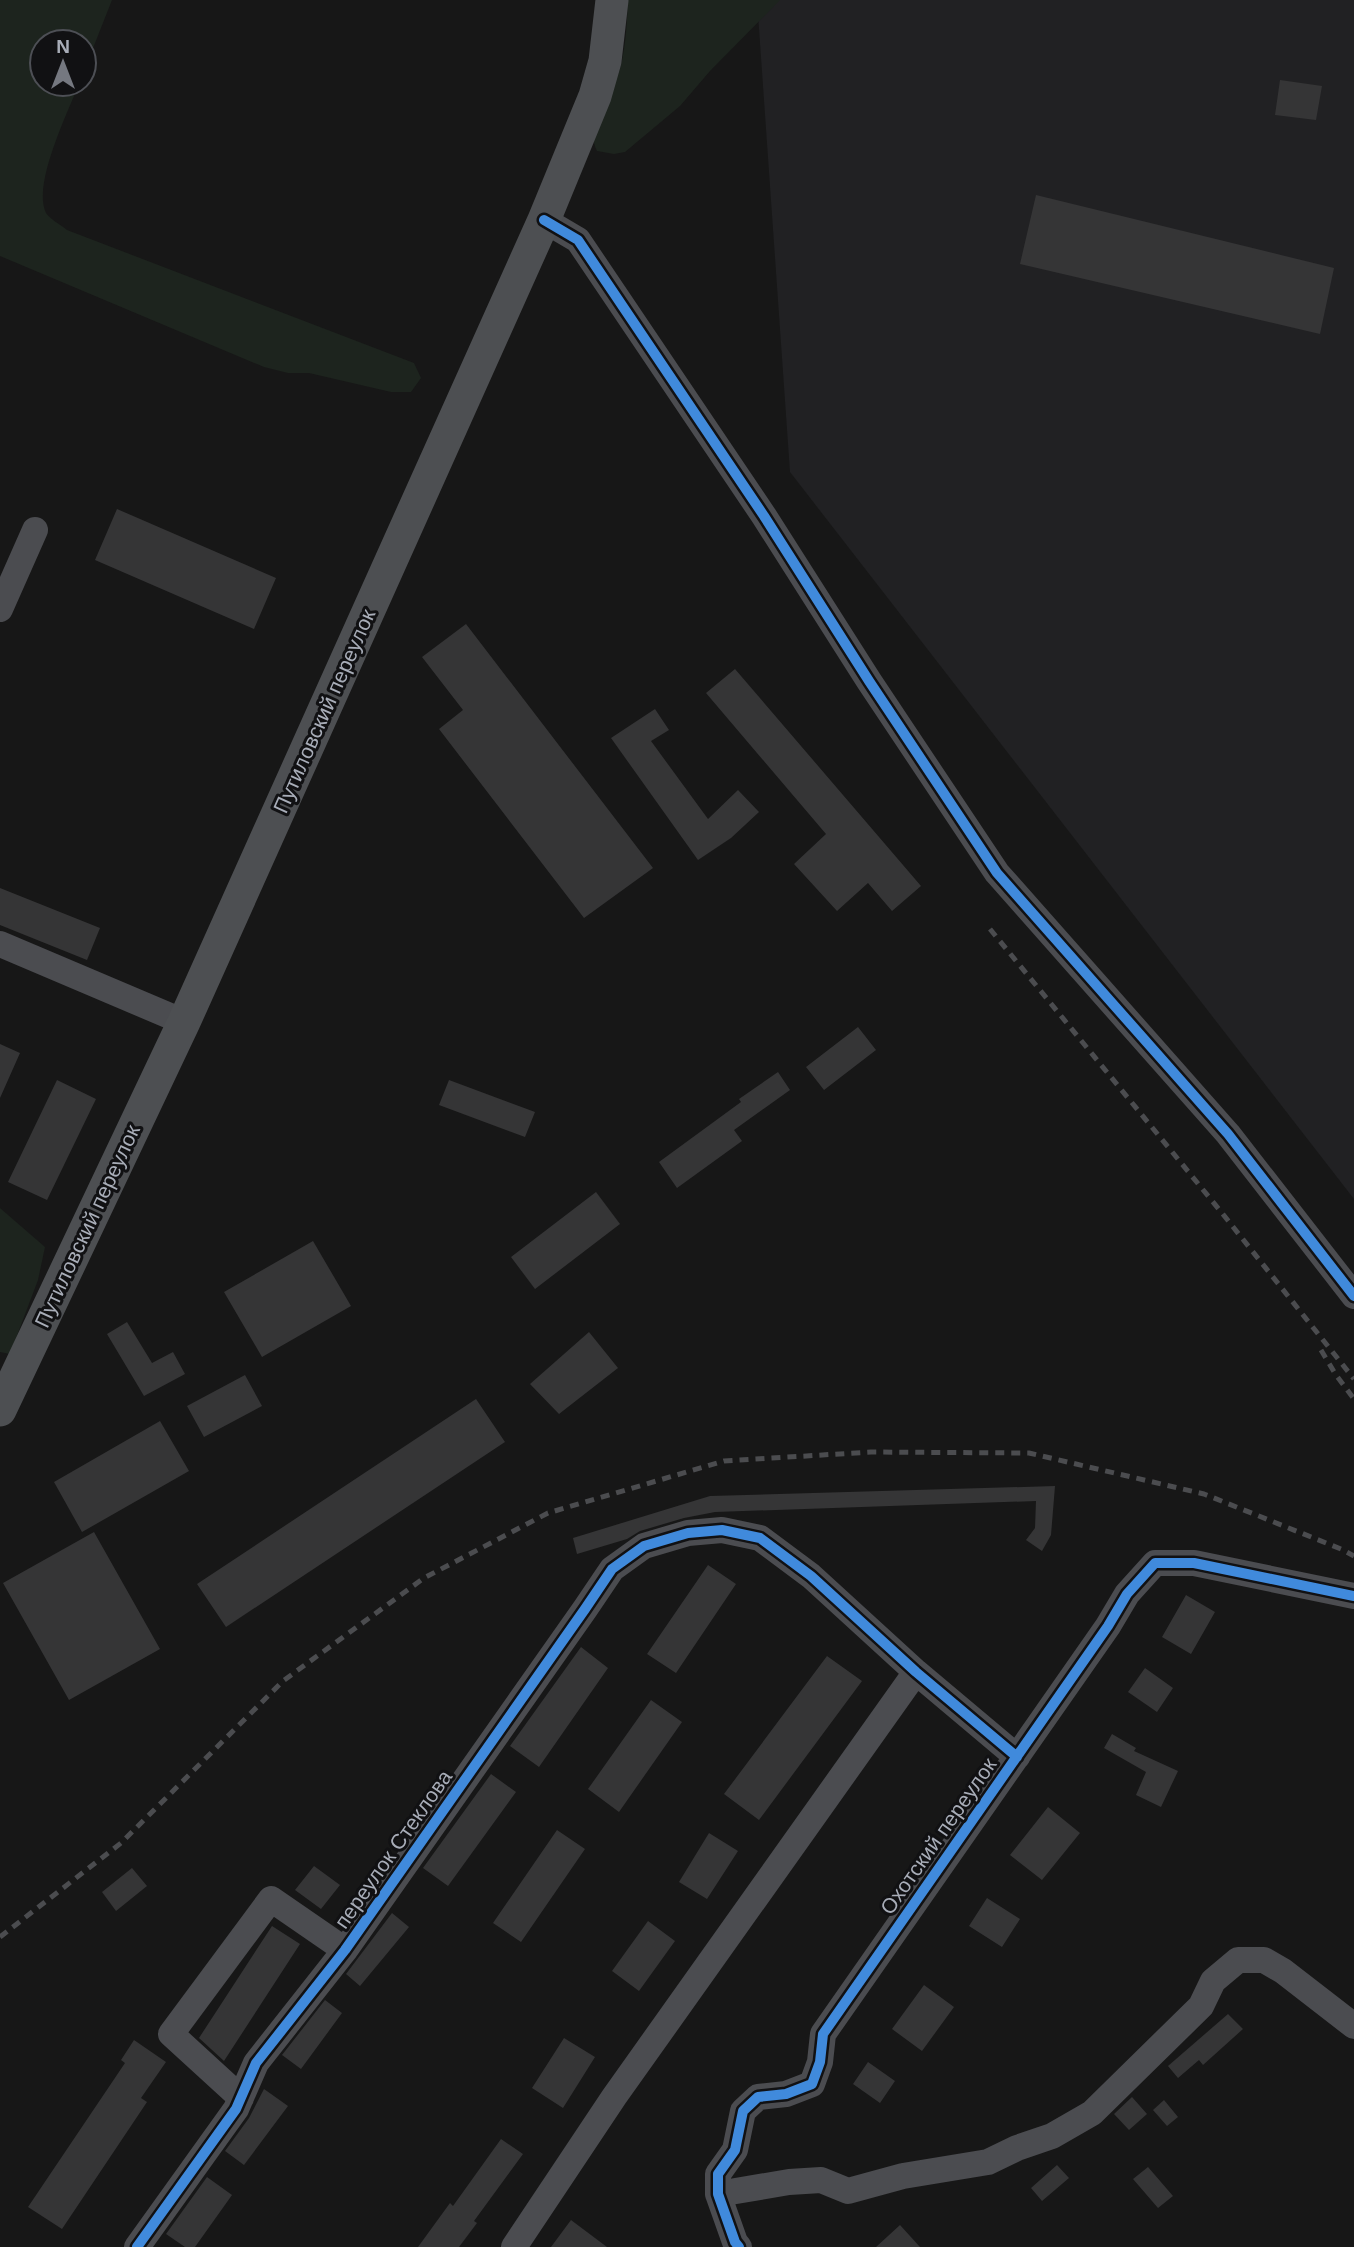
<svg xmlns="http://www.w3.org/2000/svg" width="1354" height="2247" font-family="Arial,sans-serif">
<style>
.built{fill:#212123}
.green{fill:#1d241e}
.building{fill:#353536}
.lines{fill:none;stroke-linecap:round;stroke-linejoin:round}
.minor{stroke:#4b4c50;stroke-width:26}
.major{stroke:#4d4f52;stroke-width:33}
.rail{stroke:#4b4c4f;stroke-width:5;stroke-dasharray:9 7;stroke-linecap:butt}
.cycleway-casing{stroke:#111113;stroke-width:15}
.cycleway{stroke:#408adc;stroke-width:10}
.labels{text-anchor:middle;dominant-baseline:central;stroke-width:6;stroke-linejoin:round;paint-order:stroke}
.street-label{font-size:21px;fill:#a8adb8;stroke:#111113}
</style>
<rect width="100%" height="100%" fill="#171717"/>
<path class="built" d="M757,0H1354V1199L790,472Z"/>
<path class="green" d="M0,0H112L84,71V42H42V84H79C68,112 32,185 46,213C50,219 61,225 67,230L414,363L421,378L411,392H391L309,373H288L264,367L0,256Z
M628,0H780L710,71L680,106L625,152L614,154L597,151C583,125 615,91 621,65C626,44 627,22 628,0Z
M0,1208L45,1247L38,1280L10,1354L0,1352Z"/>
<path class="building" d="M1280,80L1322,86L1316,120L1275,115Z
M1036,195L1334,268L1320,334L1020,264Z
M117,509L276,578L254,629L95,560Z
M466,624L653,868L584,918L439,729L463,710L422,657Z
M735,669L921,886L892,911L868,883L837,911L794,864L826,834L706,693Z
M655,709L669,730L651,741L708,819L738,790L759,812L731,838L698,860L611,738Z
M0,888L100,928L87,960L0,925Z
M858,1027L876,1050L824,1090L806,1067Z
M0,1044L20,1053L0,1098Z
M778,1072L790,1090L734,1130L742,1141L677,1188L659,1162L741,1102L739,1099Z
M57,1080L96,1099L47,1200L8,1182Z
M449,1080L535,1112L525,1137L439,1105Z
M596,1192L620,1224L535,1289L511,1257Z
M313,1241L351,1306L262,1357L224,1292Z
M127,1322L152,1363L173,1352L185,1374L144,1396L107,1334Z
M589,1332L618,1368L559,1414L530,1384Z
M245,1375L262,1406L204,1437L187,1406Z
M476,1399L505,1442L226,1627L197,1584Z
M160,1421L189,1471L82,1532L54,1482Z
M1055,1486L1051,1535L1042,1551L1026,1540L1035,1528L1036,1501L715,1512L684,1518L640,1531L627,1539L577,1554L573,1538L710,1496Z
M94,1532L160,1649L69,1700L3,1583Z
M708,1565L736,1584L676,1673L647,1654Z
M1186,1595L1215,1612L1191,1654L1162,1637Z
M581,1647L608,1668L539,1767L510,1746Z
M827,1656L862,1681L759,1820L724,1794Z
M1145,1668L1173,1688L1157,1712L1128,1692Z
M651,1700L682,1722L619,1812L588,1789Z
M1112,1734L1136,1748L1134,1751L1178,1771L1161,1807L1136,1795L1146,1772L1104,1748Z
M491,1774L516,1792L448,1886L423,1868Z
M1048,1807L1080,1833L1042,1880L1010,1855Z
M557,1830L585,1849L521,1942L493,1923Z
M709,1833L738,1851L707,1899L679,1882Z
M314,1866L340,1885L321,1909L295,1890Z
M132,1868L147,1886L116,1911L102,1892Z
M987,1898L1020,1919L1002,1947L969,1926Z
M392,1913L409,1927L360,1986L346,1974Z
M648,1921L675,1941L639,1991L612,1971Z
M272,1926L300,1944L224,2061L199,2038Z
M924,1985L954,2007L922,2051L892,2029Z
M325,2000L342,2013L301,2069L282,2055Z
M1228,2014L1243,2029L1203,2065L1199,2060L1178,2078L1168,2066Z
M564,2038L595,2057L563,2108L532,2088Z
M134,2040L166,2062L141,2098L147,2102L62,2229L28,2207L125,2063L121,2060Z
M868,2062L895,2081L880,2103L853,2084Z
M264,2089L288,2106L244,2165L225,2151L249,2118Z
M1132,2097L1147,2114L1129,2130L1114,2114Z
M1164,2100L1178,2117L1167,2126L1153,2110Z
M501,2139L523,2154L474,2221L477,2223L459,2247H418L450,2203L453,2206Z
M1057,2165L1069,2178L1042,2201L1031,2188Z
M1148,2167L1173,2196L1158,2208L1133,2179Z
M207,2177L232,2195L195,2247H185L166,2234Z
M571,2220L607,2247H551Z
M900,2225L920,2247H876Z"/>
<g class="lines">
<path class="minor" d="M544,220L578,240L764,516L869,681L997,873L1228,1134L1354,1296
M0,609L35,530
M0,944L184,1022
M241,2098L171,2034L271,1899L345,1950
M718,2194L789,2182L821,2180L848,2191L903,2176L988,2162L1017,2148L1052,2136L1092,2113L1201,2006L1213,1981L1238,1960H1264L1283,1971L1354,2026
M137,2247L236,2109L256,2063L345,1950L585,1609L612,1569L644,1546L688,1533L722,1530L760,1538L811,1576L916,1672L1017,1757
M514,2247L614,2097L916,1672
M739,2247L735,2242L718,2194V2174L735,2150L743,2111L758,2097L786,2094L812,2084L820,2062L823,2034L1108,1626L1127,1594L1155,1563H1194L1354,1596"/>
<path class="major" d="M0,1410L184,1022L544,220L595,96L605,61L612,0"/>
<path class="rail" d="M990,929L1222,1213L1354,1379
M1321,1350L1336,1375L1354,1399
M0,1937L121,1843L283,1681L424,1578L548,1513L724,1461L871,1452L1029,1453L1204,1494L1341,1549L1354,1556"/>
<defs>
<path id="cycleway" d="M544,220L578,240L764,516L869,681L997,873L1228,1134L1354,1296
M137,2247L236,2109L256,2063L345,1950L585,1609L612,1569L644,1546L688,1533L722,1530L760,1538L811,1576L916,1672L1017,1757
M739,2247L735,2242L718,2194V2174L735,2150L743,2111L758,2097L786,2094L812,2084L820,2062L823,2034L1108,1626L1127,1594L1155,1563H1194L1354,1596"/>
</defs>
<use href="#cycleway" class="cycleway-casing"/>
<use href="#cycleway" class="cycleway"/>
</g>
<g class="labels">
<g class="street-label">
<text transform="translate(324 711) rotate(-66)">Путиловский переулок</text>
<text transform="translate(87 1226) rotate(-65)">Путиловский переулок</text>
<text transform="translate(938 1836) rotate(-55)">Охотский переулок</text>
<text transform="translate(393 1849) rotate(-55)">переулок Стеклова</text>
</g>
</g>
<g transform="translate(63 63)"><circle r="33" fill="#111113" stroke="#4d4f55" stroke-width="2"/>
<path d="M0-5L12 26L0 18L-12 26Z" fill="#757880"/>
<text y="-10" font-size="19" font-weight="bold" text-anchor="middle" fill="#a8adb8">N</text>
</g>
</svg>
